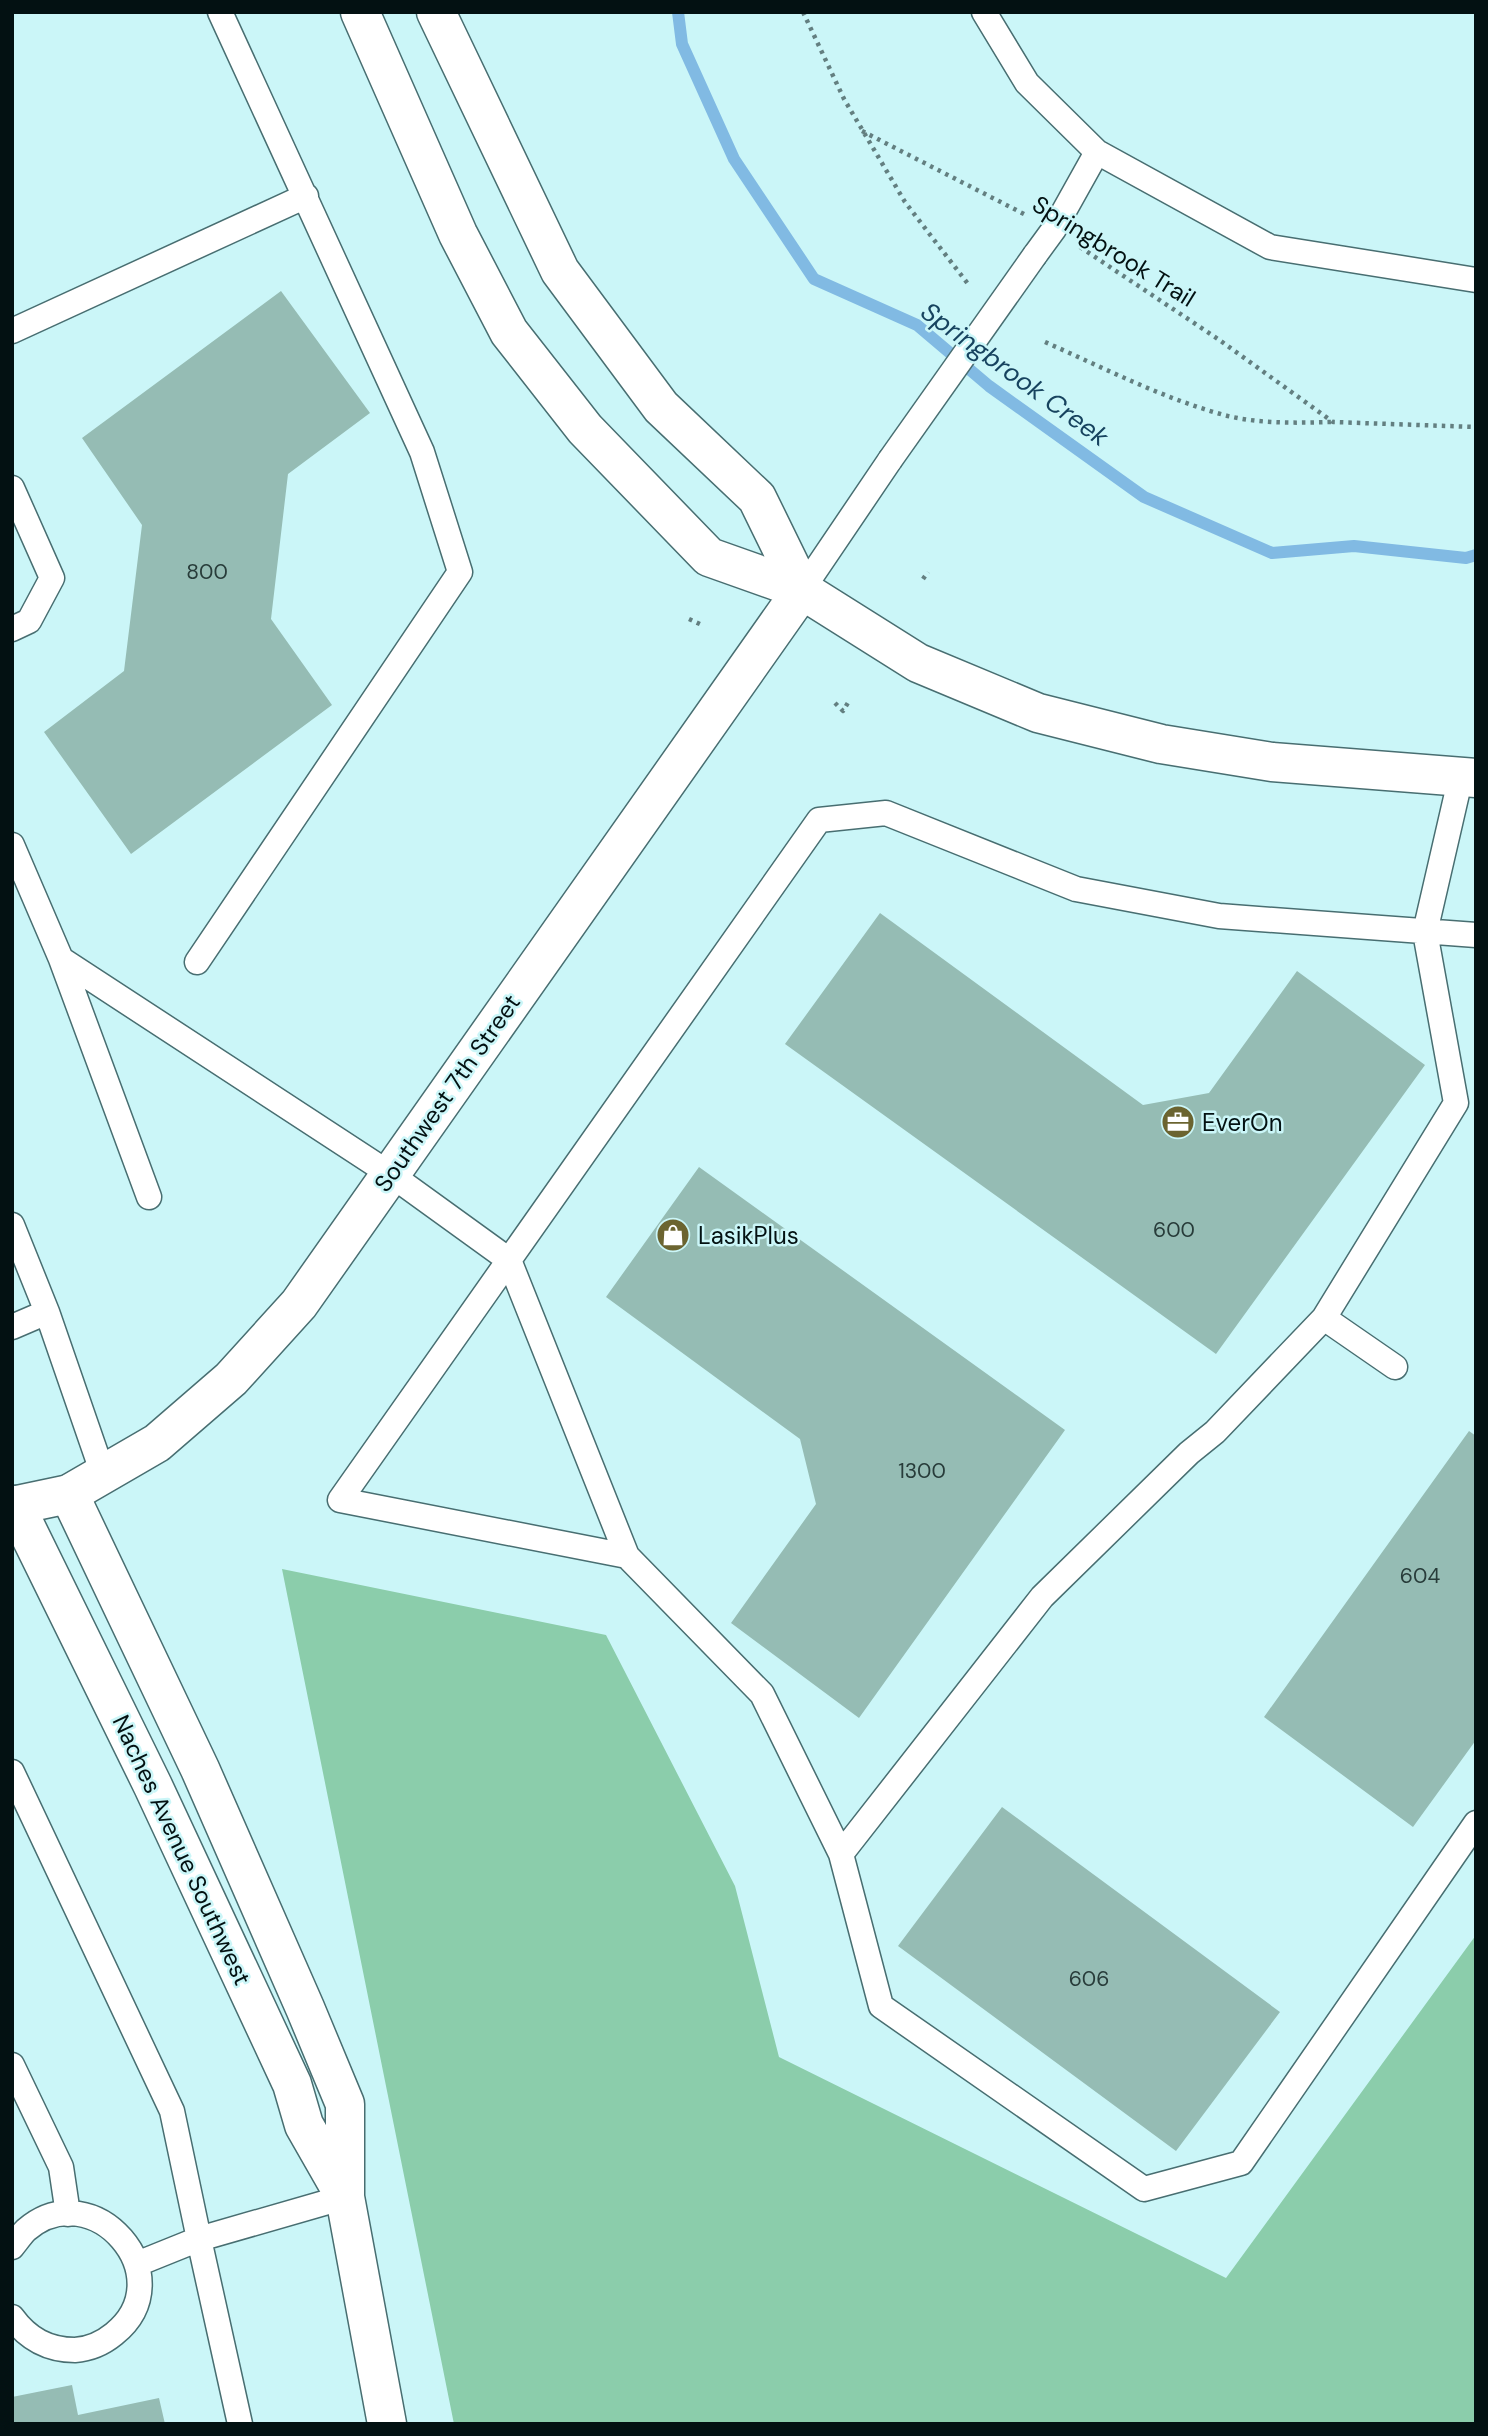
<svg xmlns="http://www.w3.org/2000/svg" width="1488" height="2436" font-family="'DM Sans',sans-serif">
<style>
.forest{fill:#8bcdab}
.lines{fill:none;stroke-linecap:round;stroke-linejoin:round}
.stream{stroke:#81bae3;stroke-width:12}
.building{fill:#95bcb4}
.lane-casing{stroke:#486e71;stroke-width:27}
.street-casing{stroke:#486e71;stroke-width:41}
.secondary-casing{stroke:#486e71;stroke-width:41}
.path{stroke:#637f80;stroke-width:4.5;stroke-dasharray:3.5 5;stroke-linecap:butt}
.lane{stroke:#fff;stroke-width:24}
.street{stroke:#fff;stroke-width:38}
.secondary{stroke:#fff;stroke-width:38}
.lane-bridge-casing{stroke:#486e71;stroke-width:27;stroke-linecap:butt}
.lane-bridge{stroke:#fff;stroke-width:24}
.labels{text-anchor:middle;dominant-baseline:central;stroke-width:5;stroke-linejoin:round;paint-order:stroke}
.number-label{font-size:21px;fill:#283c3a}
.street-label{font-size:24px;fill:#031112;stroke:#cbf6f8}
.poi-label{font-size:24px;fill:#031112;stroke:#cbf6f8;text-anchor:start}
.water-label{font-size:26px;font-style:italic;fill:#17435f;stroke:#cbf6f8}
</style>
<rect width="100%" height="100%" fill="#cbf6f8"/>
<path class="forest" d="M282,1569L606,1635L735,1886L779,2057L1226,2278L1476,1935V2424H454Z"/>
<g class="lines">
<path class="stream" d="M678,12L682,44L734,159L814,279L917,325L989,386L1144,497L1272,553L1354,546L1466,558L1476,555"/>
</g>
<path class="building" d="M281,291L370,413L288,474L271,619L332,705L131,854L44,732L124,671L142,525L82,438Z
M880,913L1143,1105L1209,1093L1297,971L1425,1065L1216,1354L785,1044Z
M699,1167L1065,1430L859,1718L731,1623L816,1504L800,1439L606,1297Z
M1469,1431L1476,1436V1740L1413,1827L1264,1717Z
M1002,1807L1280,2012L1176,2151L898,1946Z
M72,2385L78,2415L159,2398L165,2424H12V2397Z"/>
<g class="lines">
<defs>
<path id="lane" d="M984,12L1027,83L1097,152L1270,247L1476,280
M1035,255L1054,229L1097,152
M12,331L306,196
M12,488L52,578L29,621L12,629
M802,590L890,460
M12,845L61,959L149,1197
M1476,935L1219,916L1076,889L886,813L819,820L340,1500L627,1556L762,1694L841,1854L881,2006L1144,2189L1241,2163L1476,1823
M61,959L390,1174L509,1260L627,1556
M197,962L460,572L422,452L220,12
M12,1225L47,1312L12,1327
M47,1312L103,1474
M1324,1318L1395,1367
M12,1772L172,2111L199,2239L137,2264
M841,1854L1042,1597L1189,1453L1215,1432L1324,1318L1456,1103L1425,932L1461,776
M12,2065L61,2167L68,2214
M12,2247C17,2241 21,2235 26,2230C93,2172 185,2277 114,2334C103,2343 90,2349 75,2350C48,2350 28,2339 12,2317
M240,2424L199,2239L345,2197"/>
<path id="street" d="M69,1494L200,1769L305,2008L345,2104V2197L387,2424
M15,1505L153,1786L292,2084L304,2125L344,2195"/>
<path id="secondary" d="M360,12L458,234L509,332L585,429L709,557L802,590L918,663L1038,713L1161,744L1272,762L1476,778
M436,12L560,271L661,407L757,498L802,590
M12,1506L69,1494L157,1443L231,1379L299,1304L802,590"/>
</defs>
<use href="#lane" class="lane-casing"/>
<use href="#street" class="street-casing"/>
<use href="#secondary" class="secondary-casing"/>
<path class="path" d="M803,12L844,99L905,202L968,284
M862,131L1024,214
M1080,247L1218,339L1333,422L1476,427
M1045,342C1104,368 1162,398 1224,415C1258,424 1296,423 1331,422
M923,579L928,572
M689,619L704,626
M835,703L843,711L849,701"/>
<use href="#lane" class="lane"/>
<use href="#street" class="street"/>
<use href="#secondary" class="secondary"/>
<defs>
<path id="lane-bridge" d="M890,460L1035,255"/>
</defs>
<use href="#lane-bridge" class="lane-bridge-casing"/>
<use href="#lane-bridge" class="lane-bridge"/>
</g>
<defs>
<symbol id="office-disc" viewBox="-11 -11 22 22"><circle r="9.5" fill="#6b6430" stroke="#cbf6f8"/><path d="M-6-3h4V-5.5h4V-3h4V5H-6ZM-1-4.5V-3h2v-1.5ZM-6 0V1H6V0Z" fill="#fff"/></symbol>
<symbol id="shop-disc" viewBox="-11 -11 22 22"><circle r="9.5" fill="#6b6430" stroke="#cbf6f8"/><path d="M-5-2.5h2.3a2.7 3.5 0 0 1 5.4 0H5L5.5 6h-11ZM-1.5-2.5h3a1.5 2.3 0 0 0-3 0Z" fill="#fff"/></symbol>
</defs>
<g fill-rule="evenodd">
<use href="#office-disc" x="1159" y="1103" width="38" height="38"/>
<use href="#shop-disc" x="654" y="1216" width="38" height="38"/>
</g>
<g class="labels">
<g class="number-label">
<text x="207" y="572">800</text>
<text x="1174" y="1230">600</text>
<text x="922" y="1471">1300</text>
<text x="1420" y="1576">604</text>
<text x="1089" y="1979">606</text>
</g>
<g class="street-label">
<text transform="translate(1114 251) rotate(32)">Springbrook Trail</text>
<text transform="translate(447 1093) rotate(-55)">Southwest 7th Street</text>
<text transform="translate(182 1850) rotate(65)">Naches Avenue Southwest</text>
</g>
<g class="poi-label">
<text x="1202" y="1122">EverOn</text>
<text x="698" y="1235">LasikPlus</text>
</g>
<g class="water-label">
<text transform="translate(1015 374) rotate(36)">Springbrook Creek</text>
</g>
</g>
<rect width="1488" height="2436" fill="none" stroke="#031112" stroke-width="28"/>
</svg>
